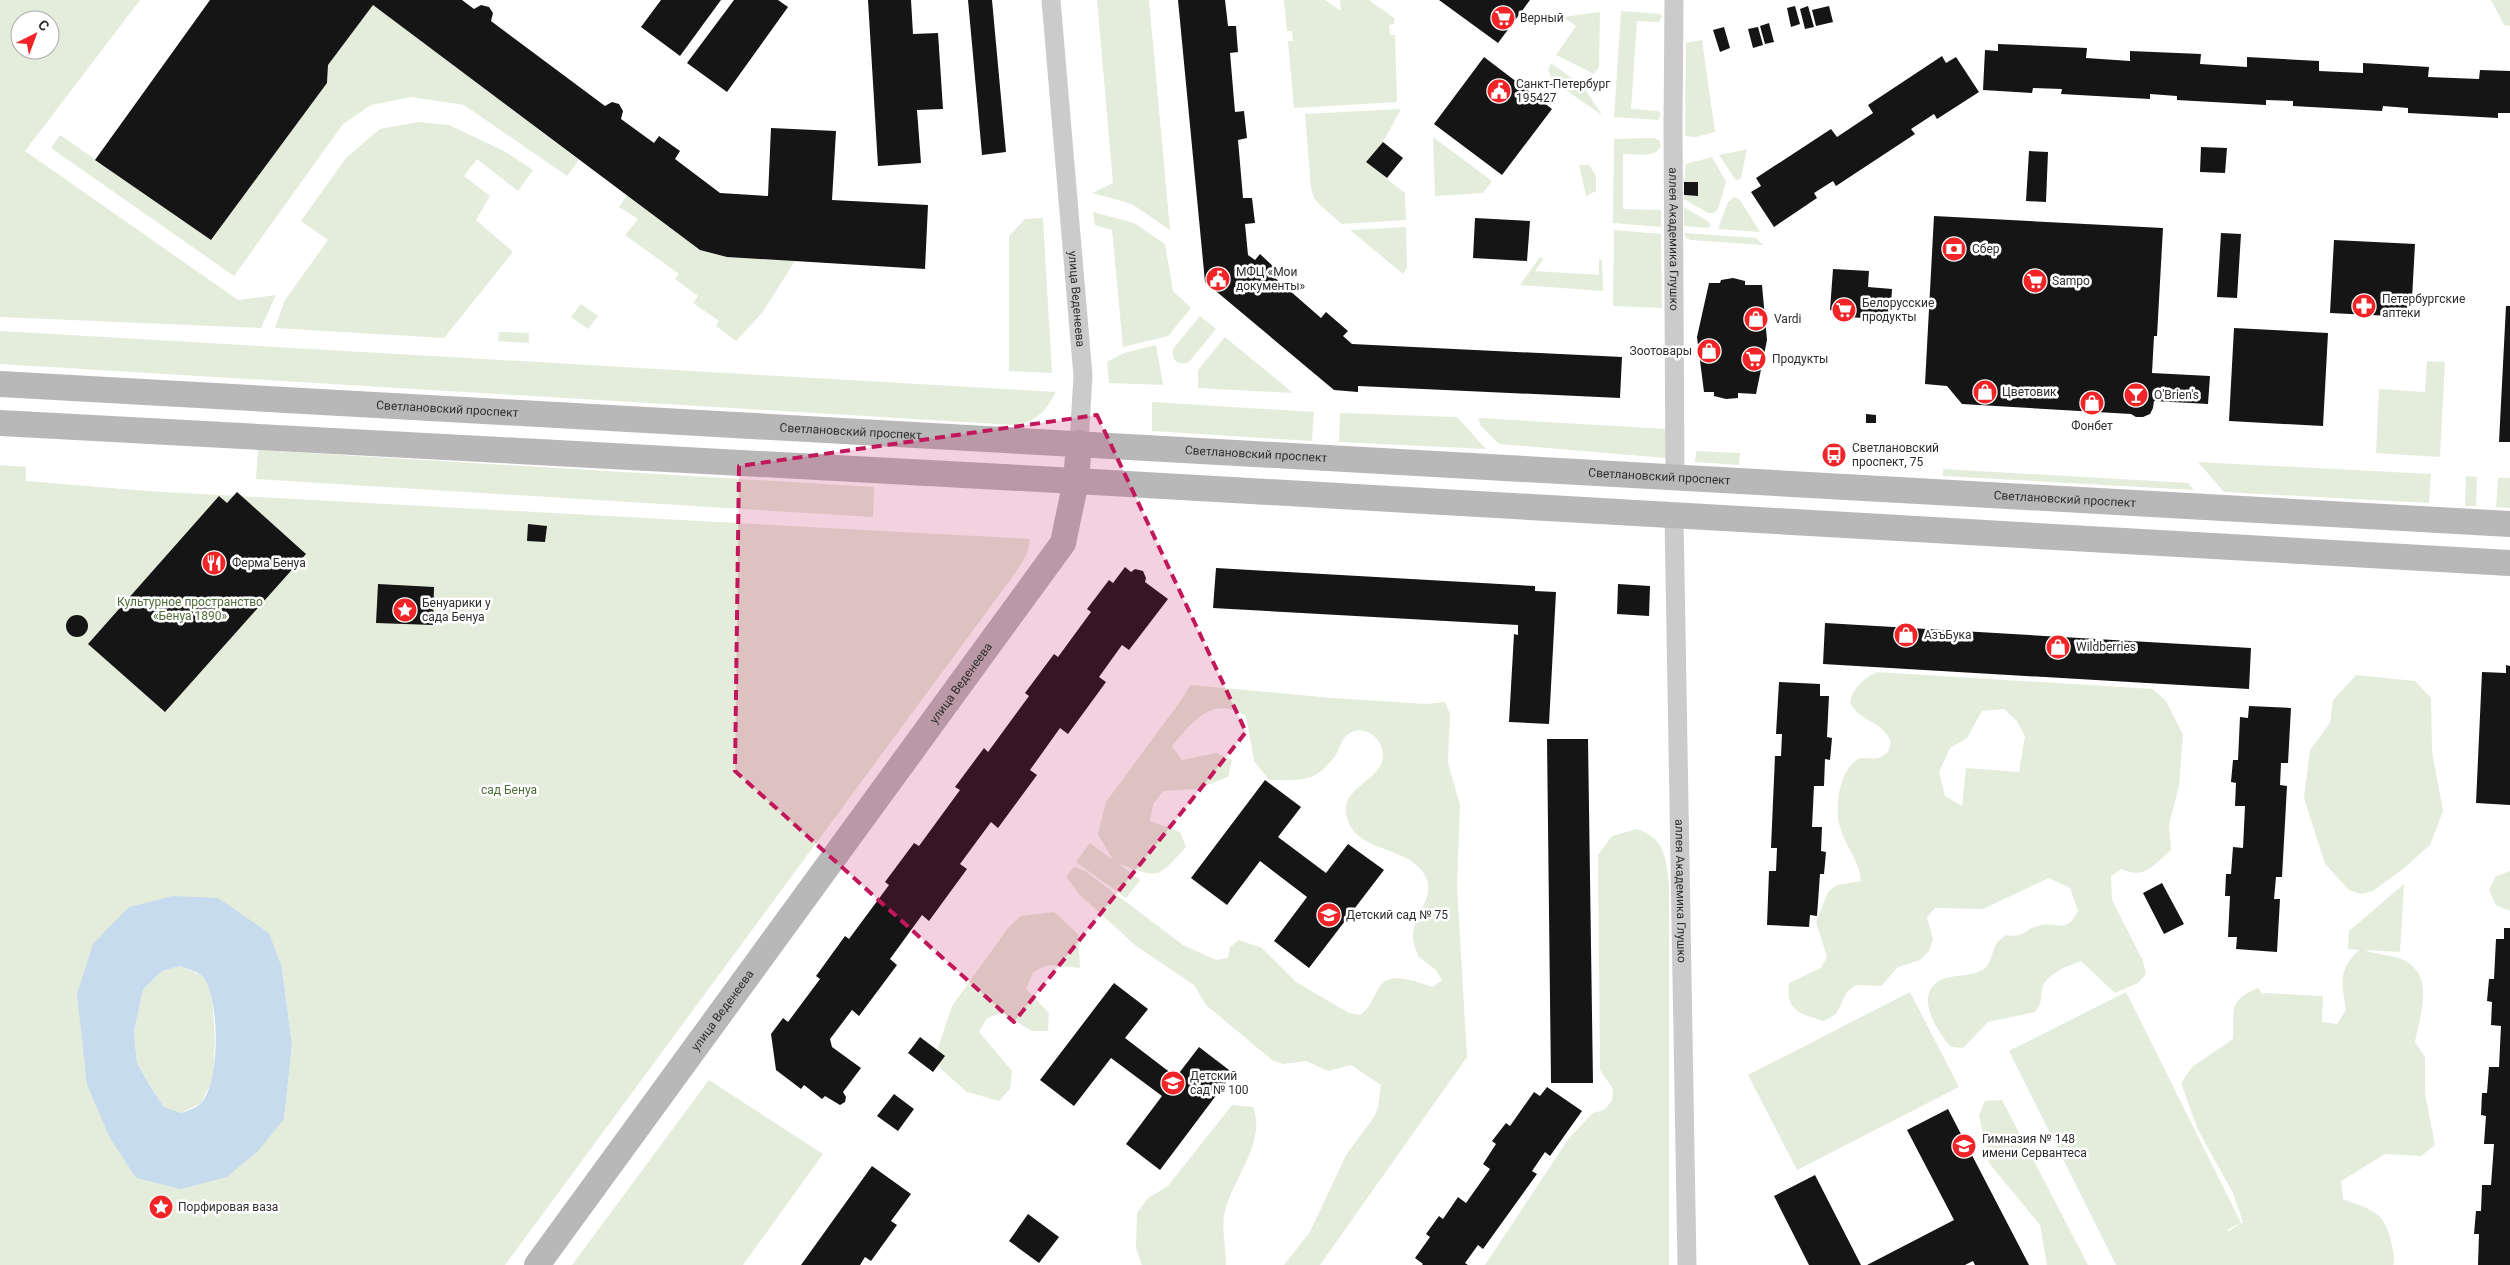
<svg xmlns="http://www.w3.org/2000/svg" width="2510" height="1265" font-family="Roboto,sans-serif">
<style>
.green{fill:#e4eddb;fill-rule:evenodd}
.water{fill:#c6dcee;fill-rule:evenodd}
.building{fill:#151515}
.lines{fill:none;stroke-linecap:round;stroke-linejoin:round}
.street{stroke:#cbcbcb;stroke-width:19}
.secondary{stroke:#b8b8b8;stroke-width:26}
.marked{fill:#c2185b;fill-opacity:0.2;stroke:#c2185b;stroke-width:4;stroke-dasharray:10 6;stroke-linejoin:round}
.labels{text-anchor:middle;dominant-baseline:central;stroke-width:5;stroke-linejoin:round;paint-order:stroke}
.poi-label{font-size:12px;fill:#2e2e2e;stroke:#fff;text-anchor:start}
.street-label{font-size:12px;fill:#2e2e2e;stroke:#fff}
.park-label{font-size:12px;fill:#4e6d38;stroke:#fff}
</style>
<rect width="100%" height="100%" fill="#fff"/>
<path class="green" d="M0,0H140L25,151L238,300L276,295L261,328L0,317ZM20,20H50V50H20Z
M1097,0H1149L1170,230L1132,204L1092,193L1113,183Z
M1284,0H1325L1341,11L1340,0H1369L1394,18V24L1389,25L1390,35H1395L1397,102L1294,108L1288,41H1293L1292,31H1287Z
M2491,0H2510V26L2504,25Z
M373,5L579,160L567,176L464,105L411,97L371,105L343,124L234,276L51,148L60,135L211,240L327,83L328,65Z
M1621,11L1660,14L1662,16L1659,22L1637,21L1631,109L1658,111L1661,114L1658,120L1614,117Z
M1600,12L1599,67L1594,74L1556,55L1576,26L1563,17Z
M1702,40L1715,132L1696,137L1685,136L1686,43Z
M1551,63L1583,86L1602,115L1554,82L1548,70Z
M1401,109L1383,142L1366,162L1405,193L1406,220L1342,224L1321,206L1314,198L1311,188L1305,114Z
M418,122L449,125L504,151L533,170L518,191L477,159L464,176L490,196L476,220L513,252L444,338L275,328L285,300L328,240L301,221L346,158L380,129Z
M1433,137L1492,181L1483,193L1435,196Z
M1654,138L1659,140L1661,146C1655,159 1636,153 1623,154V209L1661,210V227L1613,223L1614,139Z
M1747,149L1741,178L1738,180L1735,179L1719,155Z
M1712,157L1726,182L1718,209L1714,213H1708L1684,199V196H1697L1698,182H1684L1686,164Z
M1579,165H1589L1596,176V191L1586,196Z
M627,195L795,261L762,313L736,341L716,326L719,321L693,303L698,296L675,279L679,274L625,235L638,219L619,207Z
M1734,197L1740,200L1760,232L1718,229L1728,202Z
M1684,207L1709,222L1711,226L1707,228L1684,226Z
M1093,212L1134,223L1165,244L1173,291L1191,308L1168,336L1123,347L1112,230L1095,225Z
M1043,218L1052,373L1009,371V236L1025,219Z
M1406,227L1407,268L1403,274L1350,230Z
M1614,230L1661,234L1662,308L1613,306Z
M1684,233L1756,238L1763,245L1691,240L1686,238Z
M1540,257L1543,259L1535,271L1599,275V260H1602L1603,291L1520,285Z
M581,304L598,316L588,329L571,317Z
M1200,316L1216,329L1189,362C1178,366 1171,361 1173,349Z
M0,331L1056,392C1045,412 1038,421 1014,425L0,364Z
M499,332L529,333V343L498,341Z
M1225,337L1293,393L1198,388V370Z
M1156,345L1163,385L1109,383L1107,362L1124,353Z
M2427,361L2445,362L2440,457L2376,453L2379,389L2425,392Z
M1152,402L1314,412L1312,441L1152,431Z
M1340,413L1457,417L1486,449L1339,442Z
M1479,418L1667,429L1665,458L1499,444L1480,425Z
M258,450L874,487L873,517L256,479Z
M1696,451L1740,453L1739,465L1695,462Z
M2198,462L2431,474L2429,503L2224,492Z
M0,465L26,467V481L147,491L1030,539L1027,554L1016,572L505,1265H0ZM129,908L282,968L292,1045L284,1119L110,1138Z
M1943,469L2188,483L2194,490L1943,476Z
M2466,476L2477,477L2476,506H2465Z
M2498,478H2510V508L2496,507Z
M1877,672L2153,689L2166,701L2183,735L2179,786L2169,825L2171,850C2153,865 2145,880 2121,869L2111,876L2112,900L2143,961L2146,974L2138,983L2115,993L2081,961C2067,966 2045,974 2042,990C2040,1001 2043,1001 2035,1012L1988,1022L1963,1048L1951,1047C1936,1030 1910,990 1946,978C1957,975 1970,976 1980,971C1993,966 1990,953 1997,943C1999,940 2003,938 2006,935C2026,938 2022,930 2038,926C2057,920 2065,936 2078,911L2070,888L2049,878L1983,909L1935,908L1927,917L1933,939L1929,951L1920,960L1898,967L1881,986L1856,985L1847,992L1836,1014L1824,1021C1801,1014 1785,1011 1789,983L1821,968L1827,957L1816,922L1828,892L1837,885L1861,881C1860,861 1845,846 1840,827C1834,808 1839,774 1855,761C1863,755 1870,760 1878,758C1881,758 1885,754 1888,752L1891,742C1881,719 1862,724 1850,703C1854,686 1862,680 1877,672ZM2004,709L2016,720L2025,736L2019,772L1966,768L1962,806L1945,796L1939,772L1950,748L1967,738L1982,711Z
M2356,675L2415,681L2431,698L2432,751L2443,811L2430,845L2403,869L2373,891L2361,894L2349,890L2325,864L2304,798L2310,750L2330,723L2333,700Z
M1190,685L1332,698L1427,704L1445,702L1450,714L1448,763L1460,805L1457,886L1467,1057L1320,1265H1284L1310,1232L1346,1155L1374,1117L1378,1107L1381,1085L1351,1065L1328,1071L1306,1061L1283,1064L1272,1060L1206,1005L1194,985L1136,946L1080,895L1066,877L1074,867L1085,871L1183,945L1216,960L1228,958L1230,947L1239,940L1262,948L1296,982L1349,1013L1360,1015C1370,1008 1372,1000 1378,989C1389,969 1416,982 1433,987L1442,980L1436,970L1418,956C1416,950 1412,941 1413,934C1414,917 1433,898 1427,880C1414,843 1352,856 1346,813C1343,790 1371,783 1380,766C1392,746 1366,719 1347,735C1342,739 1339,749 1336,755C1332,761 1323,770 1317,774C1305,782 1283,780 1269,780L1254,761L1246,716C1212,695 1193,721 1172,746L1182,760L1216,753L1232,760L1228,777L1197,789L1163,791L1153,804L1150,821L1180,832L1186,847C1156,880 1160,878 1119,864L1140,880L1126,898L1076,862L1090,843L1113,860L1098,834L1106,802L1182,699Z
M1637,829C1666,839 1666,859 1669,886V1265H1485L1569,1138L1593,1113L1604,1110L1612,1101L1613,1089L1600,1070L1598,855L1612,836Z
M2510,871V911L2496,905L2489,890L2496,876Z
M2404,884L2400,952L2365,950C2377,955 2398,955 2409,963C2434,981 2419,1018 2415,1042L2425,1057V1093L2435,1145L2421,1156L2385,1154L2341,1181L2343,1199C2370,1210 2384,1210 2391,1241C2393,1250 2395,1257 2393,1265H2116L2009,1051L2126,992L2241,1223L2227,1230L2229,1231L2243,1222L2233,1193L2198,1130L2181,1083L2192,1067L2233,1039C2234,1011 2228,1000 2258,988L2263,995V993L2323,996L2322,1022L2337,1024L2346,1010C2342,983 2337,971 2359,950L2348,949L2349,931Z
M1054,912L1078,934L1080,968L1048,965L1033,972L1026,989L1049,1013L1048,1031H1032L1002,1013L987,1018L979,1032L1012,1071L1010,1089L999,1101L967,1092L941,1069L936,1054L952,1006L1008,928L1021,916Z
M180,966L203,976L212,994L215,1042L213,1079L201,1103L181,1113L164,1107L151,1088L137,1063L134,1031L143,990L162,971Z
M1910,992L1959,1087L1797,1170L1748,1075Z
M709,1080L823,1154L743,1265H572Z
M2002,1100L2088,1265H2047L2040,1225L1989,1163L1979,1115L1985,1101Z
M1232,1105L1253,1107C1267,1140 1233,1179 1225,1211C1221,1225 1226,1250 1226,1265H1142L1136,1248L1137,1213L1148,1198L1168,1186Z"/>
<path class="water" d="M173,896L218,898L269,933L282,968L292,1045L284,1119L259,1150L227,1177L181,1189L136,1178L110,1138L87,1085L77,994L93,944L129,907ZM180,966C187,969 200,972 204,978C220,1002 220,1080 202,1102C198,1107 187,1111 181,1113L164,1107L151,1088L137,1063L134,1031L143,990L162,971Z"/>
<path class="building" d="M210,0H462L474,9L481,5L489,7L493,13L491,21L605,106L612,102L619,104L623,111L621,119L654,143L659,136L680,151L675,159L720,193L768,196L771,128L836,131L832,200L928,205L925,269L727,257L700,250L373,5L328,65L327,83L211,240L95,160Z
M661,0H721L680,56L641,27Z
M734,0H778L788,7L727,92L687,63Z
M868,0H911L913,34L938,33L943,109L917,110L921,163L878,166Z
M968,0H992L1006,152L982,155Z
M1178,0H1225L1228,26H1236L1238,52L1230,53L1235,112L1244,111L1247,138L1238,140L1243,198H1252L1255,223L1245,224L1248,255L1255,260L1260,254L1278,271L1273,276L1321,318L1326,312L1348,331L1343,336L1352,344L1622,357L1620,398L1358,386V392L1334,390L1205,282Z
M1439,0H1530L1498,43Z
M1795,6L1800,24L1791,27L1787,8Z
M1808,6L1814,27L1805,29L1800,9Z
M1829,6L1833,22L1816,26L1812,10Z
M1769,23L1774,42L1765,44L1760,26Z
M1724,27L1730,48L1720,52L1713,30Z
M1758,27L1763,45L1753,48L1748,29Z
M1998,44L2087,48L2086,58L2130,61V51L2201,54L2200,64L2247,67V57L2319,61V71L2363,73V63L2429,67L2428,77L2479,79L2480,70L2510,71V113H2498V118L2408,113V108L2383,106L2382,111L2293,106V101L2266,100V105L2177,100V96L2150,94V99L2061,94L2062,89L2033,88L2032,93L1983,90L1985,50L1998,51Z
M1942,56L1946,63L1956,57L1979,92L1937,119L1934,114L1911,129L1915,134L1836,186L1833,181L1814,193L1817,198L1774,227L1751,192L1761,186L1756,178L1831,129L1837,137L1873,113L1868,105Z
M1484,57L1552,109L1502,175L1434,124Z
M1383,142L1403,158L1387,178L1366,162Z
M2201,147L2227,148L2225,173L2200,172Z
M2029,151L2048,152L2046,202L2026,201Z
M1684,182H1698V196L1684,195Z
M1934,216L2163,228L2157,336H2154L2152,373L2210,376L2208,404L2154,401L2153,408L2150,414L2143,417H2136L2131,414L1962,404L1947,386L1925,384Z
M1475,218L1530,221L1527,261L1473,258Z
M2221,233L2241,234L2237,298L2217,297Z
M2334,240L2415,244L2411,317L2330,313Z
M1833,269L1869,271L1868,287L1892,289L1890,320L1835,316V311L1830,310Z
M1733,278L1745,281V285H1762L1767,340L1756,394L1738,393V398L1726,399L1714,396V392H1704L1697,337L1709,283H1720L1721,280Z
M2506,306H2510V442H2499Z
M2234,328L2328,333L2323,426L2229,421Z
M1866,414L1876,415V423H1866Z
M237,492L306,554L165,712L88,644L219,496L227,503Z
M528,524L547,526L545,542L527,541Z
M1125,567L1131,572L1135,569L1143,571L1146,578L1145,582L1168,599L1129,650L1122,645L1099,677L1106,682L1068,734L1060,728L1030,770L1037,775L998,828L991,822L960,864L967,869L929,921L922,915L890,959L897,965L859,1016L852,1010L830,1039L832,1047L861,1068L843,1092L846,1097L845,1102L840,1105L825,1096L822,1099L804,1085L801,1089L776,1070L771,1034L783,1018L788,1022L820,979L816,976L845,936L849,939L889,885L885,882L914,843L919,846L960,790L955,787L984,748L988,752L1029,696L1025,693L1054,654L1058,657L1091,612L1087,609L1109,580L1113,583Z
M1216,568L1535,586V591L1556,592L1549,724L1509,722L1514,634L1518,635V625L1213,608Z
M378,584L434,587L433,625L376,623Z
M1618,584L1650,586L1649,616L1617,614Z
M66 626a11 11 0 1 1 22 0a11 11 0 1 1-22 0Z
M1825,623L2251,648L2249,689L1823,664Z
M2506,665L2510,666V805L2476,803L2482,672L2506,673Z
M1779,682L1820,684V696H1829L1827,737L1832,738L1830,760L1825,759L1824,786H1814L1812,827H1822L1821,851L1826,852L1824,874H1820L1817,916L1810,915L1809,927L1767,925L1769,871H1776L1777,848H1771L1775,756H1781L1782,734H1776Z
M2249,706L2291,708L2288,763H2281L2280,785L2287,786L2282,877H2276L2274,899H2280L2277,952L2236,949L2237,937H2228L2230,896H2225L2226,874H2231L2233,847L2243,848L2245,806H2235L2236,783L2231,782L2233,760H2238L2240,717L2248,718Z
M1547,739H1588L1593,1083H1551Z
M1265,780L1301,807L1278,837L1326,873L1348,844L1384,870L1309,968L1274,941L1307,897L1260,861L1227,905L1191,878Z
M2162,883L2184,924L2164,934L2143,893Z
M2504,928H2510V1265H2478L2479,1234H2474L2476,1211H2481L2482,1185H2491L2494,1144H2484L2486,1116L2481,1115L2482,1093H2487L2489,1067H2499L2501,1026L2491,1025L2492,1002L2487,1001L2489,979H2494L2496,939H2504Z
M1114,983L1148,1009L1125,1038L1176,1077L1199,1047L1233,1073L1160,1170L1126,1144L1162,1096L1111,1058L1074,1106L1040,1080Z
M920,1037L945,1056L933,1072L908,1053Z
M1547,1087L1582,1111L1550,1156L1545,1152L1532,1171L1537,1174L1483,1249L1478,1245L1465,1263L1468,1265H1422L1423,1264L1415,1258L1430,1237L1426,1234L1439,1216L1443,1219L1458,1197L1466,1203L1490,1169L1483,1164L1496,1144L1492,1141L1506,1123L1510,1126L1534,1092L1540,1096Z
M894,1094L914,1109L898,1131L877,1116Z
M1948,1109L2029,1265H1975L1973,1261L1965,1265H1867L1954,1220L1907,1130Z
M872,1166L911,1194L891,1221L897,1225L871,1261L865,1257L860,1265H801Z
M1815,1175L1861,1265H1809L1774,1196Z
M1028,1214L1059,1237L1039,1263L1009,1241Z"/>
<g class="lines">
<g class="street">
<path id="s1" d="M1051,0L1083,376L1079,443"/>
<path id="s2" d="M1674,0L1673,127L1675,477"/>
<path id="s3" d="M1674,516L1687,1265"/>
</g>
<g class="secondary">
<path id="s4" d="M0,384L2510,524"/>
<path d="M0,423L1076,481L2510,563"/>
<path id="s5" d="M537,1265L1063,543L1076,481L1079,443"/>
</g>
</g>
<path class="marked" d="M1097,415L1246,732L1014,1022L735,771L739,466Z"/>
<defs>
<symbol id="supermarket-disc" viewBox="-11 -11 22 22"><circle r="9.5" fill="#f12428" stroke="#fff"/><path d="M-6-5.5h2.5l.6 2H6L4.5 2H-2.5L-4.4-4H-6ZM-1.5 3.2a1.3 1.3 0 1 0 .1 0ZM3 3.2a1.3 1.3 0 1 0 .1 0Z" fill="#fff"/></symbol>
<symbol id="civic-disc" viewBox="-11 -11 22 22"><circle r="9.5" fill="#f12428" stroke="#fff"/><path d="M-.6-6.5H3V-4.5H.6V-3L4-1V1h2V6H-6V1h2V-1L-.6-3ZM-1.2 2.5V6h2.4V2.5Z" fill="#fff"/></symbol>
<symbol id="bank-disc" viewBox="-11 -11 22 22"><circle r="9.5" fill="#f12428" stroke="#fff"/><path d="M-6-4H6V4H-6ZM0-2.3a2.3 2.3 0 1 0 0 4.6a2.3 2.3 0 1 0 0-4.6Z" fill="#fff"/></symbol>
<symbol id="pharmacy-disc" viewBox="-11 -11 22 22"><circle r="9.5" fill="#f12428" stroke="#fff"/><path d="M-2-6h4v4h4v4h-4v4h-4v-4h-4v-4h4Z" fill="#fff"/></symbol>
<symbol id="shop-disc" viewBox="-11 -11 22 22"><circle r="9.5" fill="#f12428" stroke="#fff"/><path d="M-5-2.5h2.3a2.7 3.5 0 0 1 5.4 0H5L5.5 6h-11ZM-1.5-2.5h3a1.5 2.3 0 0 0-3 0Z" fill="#fff"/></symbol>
<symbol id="bar-disc" viewBox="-11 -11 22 22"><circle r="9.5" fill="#f12428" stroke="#fff"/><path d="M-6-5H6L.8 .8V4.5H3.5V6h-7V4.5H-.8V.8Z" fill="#fff"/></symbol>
<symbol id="bus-disc" viewBox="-11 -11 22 22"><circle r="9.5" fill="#f12428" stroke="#fff"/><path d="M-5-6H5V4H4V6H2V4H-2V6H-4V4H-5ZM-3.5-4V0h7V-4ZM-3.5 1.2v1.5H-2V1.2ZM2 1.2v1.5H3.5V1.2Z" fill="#fff"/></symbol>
<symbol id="restaurant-disc" viewBox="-11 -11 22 22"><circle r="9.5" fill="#f12428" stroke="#fff"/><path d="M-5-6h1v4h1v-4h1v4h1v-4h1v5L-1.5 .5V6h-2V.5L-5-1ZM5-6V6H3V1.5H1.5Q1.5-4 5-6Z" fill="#fff"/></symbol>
<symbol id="sight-disc" viewBox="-11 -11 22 22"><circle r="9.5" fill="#f12428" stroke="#fff"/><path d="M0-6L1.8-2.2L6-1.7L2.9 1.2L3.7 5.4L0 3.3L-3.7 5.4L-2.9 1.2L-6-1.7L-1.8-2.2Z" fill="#fff"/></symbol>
<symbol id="school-disc" viewBox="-11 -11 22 22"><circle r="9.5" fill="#f12428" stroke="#fff"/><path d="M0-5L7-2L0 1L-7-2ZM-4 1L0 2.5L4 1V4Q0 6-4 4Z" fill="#fff"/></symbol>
</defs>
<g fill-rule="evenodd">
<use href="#supermarket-disc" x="1489" y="4" width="28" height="28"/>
<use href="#civic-disc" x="1485" y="77" width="28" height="28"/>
<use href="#bank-disc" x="1940" y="235" width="28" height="28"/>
<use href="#civic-disc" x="1204" y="265" width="28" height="28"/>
<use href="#supermarket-disc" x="2021" y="267" width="28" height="28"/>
<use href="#pharmacy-disc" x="2350" y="292" width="28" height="28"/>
<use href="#supermarket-disc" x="1830" y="296" width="28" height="28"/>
<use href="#shop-disc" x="1742" y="305" width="28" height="28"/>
<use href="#shop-disc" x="1695" y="337" width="28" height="28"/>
<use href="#supermarket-disc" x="1740" y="345" width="28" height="28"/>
<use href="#shop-disc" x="1971" y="378" width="28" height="28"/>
<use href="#bar-disc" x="2122" y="381" width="28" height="28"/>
<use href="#shop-disc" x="2078" y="389" width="28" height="28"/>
<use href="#bus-disc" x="1820" y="441" width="28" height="28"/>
<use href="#restaurant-disc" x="200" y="549" width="28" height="28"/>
<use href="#sight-disc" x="391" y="596" width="28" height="28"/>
<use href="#shop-disc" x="1892" y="621" width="28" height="28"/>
<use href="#shop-disc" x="2044" y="633" width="28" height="28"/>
<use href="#school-disc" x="1315" y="901" width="28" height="28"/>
<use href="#school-disc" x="1159" y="1069" width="28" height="28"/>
<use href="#school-disc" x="1950" y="1132" width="28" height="28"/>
<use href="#sight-disc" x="147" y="1193" width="28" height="28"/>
</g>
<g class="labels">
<g class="poi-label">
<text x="1520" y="18">Верный</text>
<text x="1516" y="84">Санкт-Петербург<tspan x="1516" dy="14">195427</tspan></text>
<text x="1972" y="249">Сбер</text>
<text x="1236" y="272">МФЦ «Мои<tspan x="1236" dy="14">документы»</tspan></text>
<text x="2052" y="281">Sampo</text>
<text x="2382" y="299">Петербургские<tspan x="2382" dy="14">аптеки</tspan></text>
<text x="1862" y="303">Белорусские<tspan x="1862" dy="14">продукты</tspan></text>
<text x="1774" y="319">Vardi</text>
<text x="1692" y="351" text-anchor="end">Зоотовары</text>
<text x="1772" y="359">Продукты</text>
<text x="2002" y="392">Цветовик</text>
<text x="2154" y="395">O'Brien's</text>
<text x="2092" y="426" text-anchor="middle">Фонбет</text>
<text x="1852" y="448">Светлановский<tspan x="1852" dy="14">проспект, 75</tspan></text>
<text x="232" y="563">Ферма Бенуа</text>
<text x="422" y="603">Бенуарики у<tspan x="422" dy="14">сада Бенуа</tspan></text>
<text x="1924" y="635">АзъБука</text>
<text x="2076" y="647">Wildberries</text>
<text x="1346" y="915">Детский сад № 75</text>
<text x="1190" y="1076">Детский<tspan x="1190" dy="14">сад № 100</tspan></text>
<text x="1982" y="1139">Гимназия № 148<tspan x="1982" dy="14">имени Сервантеса</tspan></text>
<text x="178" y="1207">Порфировая ваза</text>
</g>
<g class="street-label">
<text stroke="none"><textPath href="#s2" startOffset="239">аллея Академика Глушко</textPath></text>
<text stroke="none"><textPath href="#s1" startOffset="300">улица Веденеева</textPath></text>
<text stroke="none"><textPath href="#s4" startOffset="448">Светлановский проспект</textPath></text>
<text stroke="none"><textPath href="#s4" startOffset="852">Светлановский проспект</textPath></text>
<text stroke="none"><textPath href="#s4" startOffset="1258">Светлановский проспект</textPath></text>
<text stroke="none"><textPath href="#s4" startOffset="1662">Светлановский проспект</textPath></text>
<text stroke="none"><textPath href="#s4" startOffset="2068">Светлановский проспект</textPath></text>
<text stroke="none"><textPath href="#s5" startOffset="720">улица Веденеева</textPath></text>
<text stroke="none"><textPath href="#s3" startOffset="375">аллея Академика Глушко</textPath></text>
<text stroke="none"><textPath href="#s5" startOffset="315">улица Веденеева</textPath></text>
</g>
<g class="park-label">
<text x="190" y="602">Культурное пространство<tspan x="190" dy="14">«Бенуа 1890»</tspan></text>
<text x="509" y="790">сад Бенуа</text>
</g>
</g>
<g transform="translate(35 35) rotate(42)"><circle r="24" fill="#ffffff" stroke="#ababab"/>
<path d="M0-4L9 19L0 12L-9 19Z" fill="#f12428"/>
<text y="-8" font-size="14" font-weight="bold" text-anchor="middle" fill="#2e2e2e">С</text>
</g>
</svg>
